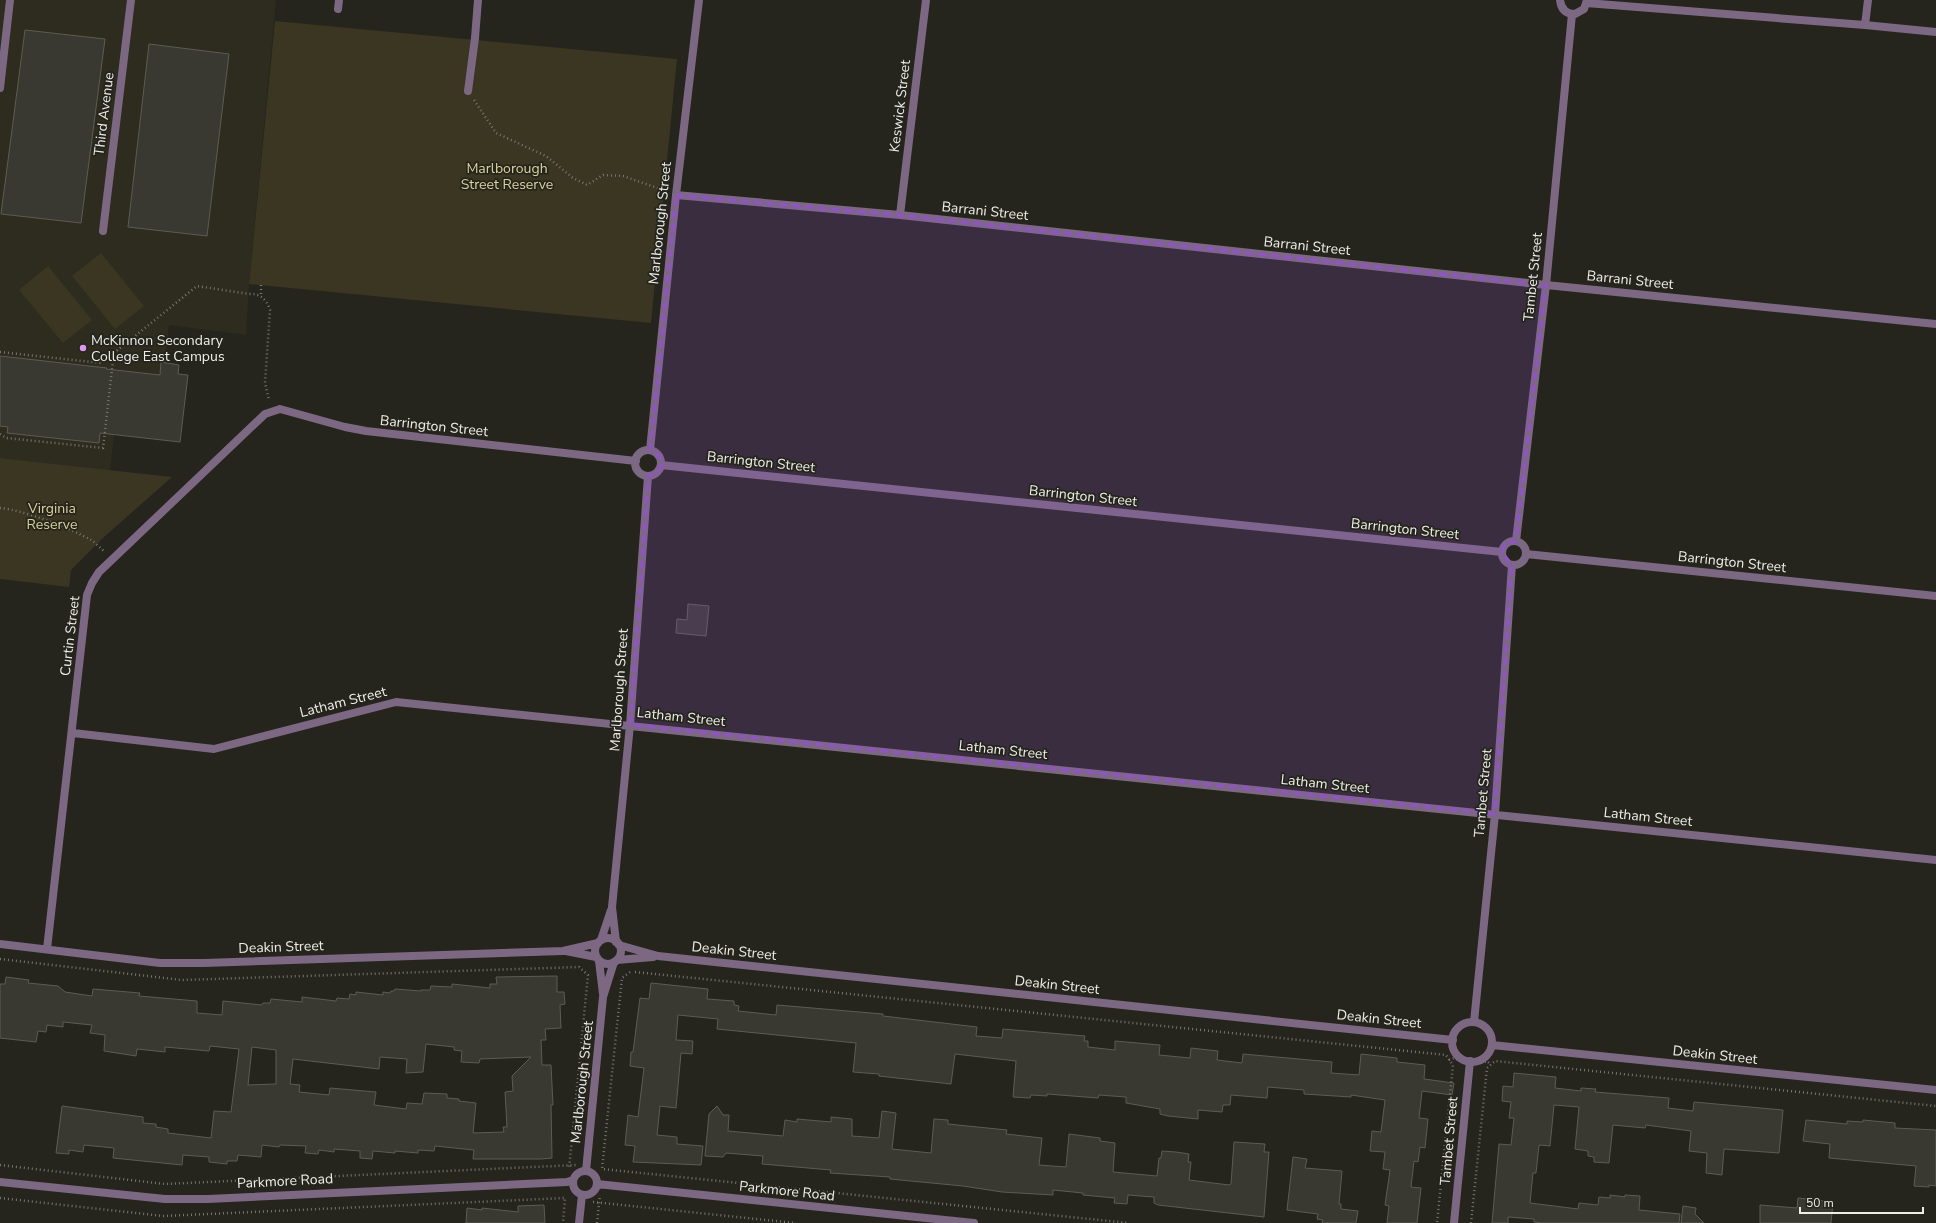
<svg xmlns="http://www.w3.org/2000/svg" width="1936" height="1223" font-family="'Nunito Sans',sans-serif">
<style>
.built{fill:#2d2c1f}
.green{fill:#3a3621}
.building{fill:#393831;stroke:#5d5c54;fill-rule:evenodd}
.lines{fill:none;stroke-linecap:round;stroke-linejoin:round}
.path{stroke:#777670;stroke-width:2.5;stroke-dasharray:1 3;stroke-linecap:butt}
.service{stroke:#7c6882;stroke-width:8}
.minor{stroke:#7c6882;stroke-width:8}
.tertiary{stroke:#7c6882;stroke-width:8}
.marked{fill:#9253c7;fill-opacity:0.2;stroke:#9253c7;stroke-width:3;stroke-dasharray:8 5;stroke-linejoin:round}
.poi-dot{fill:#df98f2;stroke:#25241d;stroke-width:1.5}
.labels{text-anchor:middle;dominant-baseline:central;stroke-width:3.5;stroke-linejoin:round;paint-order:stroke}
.street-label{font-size:14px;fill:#eeeee9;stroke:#25241d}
.park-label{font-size:14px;fill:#dad29b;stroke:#25241d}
.poi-label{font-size:14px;fill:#eeeee9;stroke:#25241d;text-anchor:start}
</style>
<rect width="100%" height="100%" fill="#25241d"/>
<path class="built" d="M0,0H276L249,284L246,335L169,325L165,363H161L160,375L121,371L110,471L0,458Z"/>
<path class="green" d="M275,21L677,59L651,323L249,284Z
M101,253L144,306L115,329L72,276Z
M48,266L92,320L63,343L19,290Z
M0,458L172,477L104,537L71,570L69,587L0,579Z"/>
<path class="building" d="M25,30L105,39L81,223L1,214Z
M149,44L229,54L207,236L128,227Z
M0,356L107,368L106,369L160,375L161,362L179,365L178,374L188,375L180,442L100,433L99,443L7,433L8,427L0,426Z
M688,604L709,606L706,636L676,633L677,619L687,620Z
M557,976V992H564L565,1004L560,1005L561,1028L545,1029L546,1040H541L542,1065H551L553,1105H551L552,1158L541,1159H473L474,1150L435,1146L434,1151L418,1150V1153L395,1151V1153L373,1151L372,1159L360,1158V1151L334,1149V1152L319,1150L318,1154L305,1153L306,1146L280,1145L279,1147L262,1145L261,1157L238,1155L237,1161H227V1164L209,1162V1157L183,1155L182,1165L113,1158L114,1148L84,1145L83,1152L69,1150V1154L56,1153L62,1106L143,1117V1123L156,1124V1127L168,1129V1133L211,1138L214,1111L231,1112L239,1049L210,1046L209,1051L165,1047V1052L137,1049L136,1056L104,1051L105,1035L90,1033L92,1025L63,1022V1027L47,1025L46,1032L38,1031L36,1042L0,1038V984H5L6,977L29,980L28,983L58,986L65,992L92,996L93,989L140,993L139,996L197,1001V1013L222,1015L223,1001L262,1005L263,1003H270L271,999L302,1002V997L336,1001L337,998L349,999L350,994L356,995V992L383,995V992L390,993L391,991H394L395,989L421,991V990H430L431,986L452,987V984L490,988V984H497L496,977ZM426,1044L454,1047V1050L462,1051L461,1062L479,1063L480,1059L531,1057L512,1076L513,1091L505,1092L507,1127H503L504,1132L473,1133L476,1103L459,1101V1099L447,1098V1094L424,1093L422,1104L407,1103L406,1109L374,1105L376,1092L330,1088L329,1095L299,1092L300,1085L290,1084L293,1059L379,1069L380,1057L407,1059L406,1073L423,1072ZM252,1047L276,1050V1084L248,1085Z
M651,983L708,989L707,999L734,1001V1005L739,1006L738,1011L776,1015L777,1005L883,1014V1016L977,1027L976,1036L1002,1038L1003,1029L1085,1036L1084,1041H1088V1047L1115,1050V1041L1160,1045L1159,1055L1190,1058L1191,1048L1218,1051L1217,1060L1242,1063L1243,1054L1332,1062L1331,1073L1359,1075L1361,1054L1397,1058V1062L1425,1065L1424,1079L1454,1083L1452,1095L1422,1091L1419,1118L1428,1119L1425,1148L1420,1147L1418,1162L1414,1161L1411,1187L1421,1188L1417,1223H1387L1389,1206L1385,1205L1390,1170L1383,1169L1385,1152L1370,1151L1372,1131L1381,1132L1385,1100L1351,1095V1097L1304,1094V1090L1268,1087L1267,1098L1231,1095L1230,1105H1223L1222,1112L1198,1110V1119L1168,1116L1160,1114V1109L1126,1103V1097L1099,1095L1098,1098L1047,1094V1096L1031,1095L1030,1098L1013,1097L1016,1061L955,1054L951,1084L879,1076V1074L853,1072L856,1043L717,1029L718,1019L678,1015L676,1040L693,1041L692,1054L681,1053L676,1108L660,1106L657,1135L677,1137V1144L703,1146L701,1165L633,1162L635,1146L625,1145L628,1115L638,1117L644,1068L630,1066L631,1052H633L640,998L649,999Z
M1514,1073L1556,1077L1555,1088L1581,1091V1088L1596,1089L1595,1092L1669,1098L1668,1108L1693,1111L1694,1102L1783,1110L1779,1153L1724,1149L1722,1175L1706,1173L1707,1153L1689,1151L1691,1131L1646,1125L1645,1128L1613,1125L1609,1163L1594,1162V1157L1588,1156V1151L1575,1149L1579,1107L1554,1105L1550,1146L1539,1145L1536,1173H1533L1530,1203L1578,1209L1579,1203L1598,1205L1599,1197L1610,1198V1195L1625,1197V1195L1640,1196L1639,1210L1680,1214L1679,1223H1543L1534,1222V1219L1508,1217V1223H1492L1499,1144L1511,1145L1514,1118H1509L1511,1102L1502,1101L1503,1086L1513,1087Z
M717,1106L723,1115H729L728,1131L783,1136L785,1120L797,1122V1119L831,1122V1117L852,1119V1136L879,1138L882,1111L896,1113L892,1149L931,1153L934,1119L948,1120V1124L1007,1130L1006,1134L1042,1138L1039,1165L1066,1167L1069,1134L1100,1138V1141L1115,1143L1113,1172L1157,1176L1159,1158H1161L1162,1151L1176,1152L1189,1154L1188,1162H1191L1189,1180L1229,1185L1231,1184L1234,1142L1265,1144L1264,1152H1269L1264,1217L1158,1205L1154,1203V1197L1128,1195L1127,1204L1114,1203L1115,1198L1083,1195V1193L1053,1190V1195L1002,1192L963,1186L890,1179V1177L830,1173L831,1170L762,1164L763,1156L726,1153L723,1157L705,1156L709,1114Z
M1806,1120L1847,1124V1121L1863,1122V1120L1895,1123V1128L1936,1130V1186L1929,1185V1187L1914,1186L1916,1166L1829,1158L1830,1144L1803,1141Z
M1293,1157L1307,1159L1305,1168L1342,1171L1339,1204H1341V1209L1358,1211L1356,1223H1322L1323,1220L1317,1219L1318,1214L1287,1210Z
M1798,1198L1833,1202L1831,1223H1760V1205L1797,1208Z
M544,1205L545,1223H466L467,1208L482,1210V1208L518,1212V1206Z
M1683,1206L1696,1208L1695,1214L1704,1223H1681Z"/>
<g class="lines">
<path class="path" d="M474,100L496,133L546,156L573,178L587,185L603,175L623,176L666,191
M261,285V296
M0,352L101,363L109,357
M0,434L6,438L103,448L113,361L109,357L197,286L249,294C260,293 267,300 270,310L265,383L269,400
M0,508C23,510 70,528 91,540C96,543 100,548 105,552
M0,959L182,980L579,967L588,975L569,1169
M630,972L622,978L602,1169L1129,1223
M635,972L1446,1055L1453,1065L1437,1223
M1449,1060L1454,1058L1458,1060
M1481,1063L1487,1061L1491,1065
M0,1165L165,1184L576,1165
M0,1198L163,1216L565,1198L563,1223
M593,1202L795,1223
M597,1223L600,1195
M1471,1223L1487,1068L1495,1061L1936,1106"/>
<path class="service" d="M338,9L339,0
M0,88L10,0
M468,91L475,38
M103,231L131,0"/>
<path class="minor" d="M1560,0C1561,9 1566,14 1575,14L1584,9L1587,0
M1586,3L1865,25L1936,32
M1865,25L1868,0
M475,38L478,0
M676,195L900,215L1546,285L1936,324
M900,215L926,0
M650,450L676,195L699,0
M635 463a13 13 0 1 1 26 0a13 13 0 1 1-26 0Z
M661,465L1502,552
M1502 553a12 12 0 1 1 24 0a12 12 0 1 1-24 0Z
M1516,541L1546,285L1572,14
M1526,554L1936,596
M73,733L214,749L396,702L1936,860
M601,940L611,910
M616,942L612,907L630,725L648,476
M47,949L87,595L92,583L99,572L265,414L280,409L345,427L366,431L636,461
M599,961L603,994
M1474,1022L1495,814L1512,565
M573 1183a12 12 0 1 1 24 0a12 12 0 1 1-24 0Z
M586,1171L603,997L614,962
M0,1182L165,1199H208L567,1182L573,1180
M597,1184L974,1223
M579,1223L582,1195
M1454,1223L1470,1061"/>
<path class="tertiary" d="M595 951a13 13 0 1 1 26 0a13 13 0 1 1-26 0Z
M0,944L160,963H204L563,951L598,943
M619,945L658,956L1453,1040
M566,951L596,957
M617,960L653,957
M1452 1042a20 20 0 1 1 40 0a20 20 0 1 1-40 0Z
M1492,1045L1936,1090"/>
</g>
<path class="marked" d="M676,195L900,215L1546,285L1516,541L1505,545L1502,552L1512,565L1495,814L630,725L648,476L656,473L661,465L660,457L650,450Z"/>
<circle class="poi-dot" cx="83" cy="348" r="4"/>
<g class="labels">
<g class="street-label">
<text transform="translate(900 106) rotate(-83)">Keswick Street</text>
<text transform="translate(104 114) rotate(-83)">Third Avenue</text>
<text transform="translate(985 211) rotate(6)">Barrani Street</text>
<text transform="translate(660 223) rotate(-84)">Marlborough Street</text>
<text transform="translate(1307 246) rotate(6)">Barrani Street</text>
<text transform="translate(1533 277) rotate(-84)">Tambet Street</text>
<text transform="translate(1630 280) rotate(6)">Barrani Street</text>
<text transform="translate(434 426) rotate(6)">Barrington Street</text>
<text transform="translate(761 462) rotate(6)">Barrington Street</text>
<text transform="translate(1083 496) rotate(6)">Barrington Street</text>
<text transform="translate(1405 529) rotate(6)">Barrington Street</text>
<text transform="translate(1732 562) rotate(6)">Barrington Street</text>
<text transform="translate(70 636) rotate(-83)">Curtin Street</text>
<text transform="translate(619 690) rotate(-86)">Marlborough Street</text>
<text transform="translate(343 702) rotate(-14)">Latham Street</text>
<text transform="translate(681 717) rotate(6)">Latham Street</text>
<text transform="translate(1003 750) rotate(6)">Latham Street</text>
<text transform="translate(1325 784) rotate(6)">Latham Street</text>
<text transform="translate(1483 793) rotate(-85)">Tambet Street</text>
<text transform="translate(1648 817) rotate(6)">Latham Street</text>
<text transform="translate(281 947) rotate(-2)">Deakin Street</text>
<text transform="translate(734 951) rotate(6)">Deakin Street</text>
<text transform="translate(1057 985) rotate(6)">Deakin Street</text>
<text transform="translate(1379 1019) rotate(6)">Deakin Street</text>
<text transform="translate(1715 1055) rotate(6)">Deakin Street</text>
<text transform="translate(582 1082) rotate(-84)">Marlborough Street</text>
<text transform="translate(1449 1141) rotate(-85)">Tambet Street</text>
<text transform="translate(285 1181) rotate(-3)">Parkmore Road</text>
<text transform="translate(787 1191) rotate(6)">Parkmore Road</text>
</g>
<g class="park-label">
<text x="507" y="168">Marlborough<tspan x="507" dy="16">Street Reserve</tspan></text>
<text x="52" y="508">Virginia<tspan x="52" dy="16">Reserve</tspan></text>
</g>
<g class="poi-label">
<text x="91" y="340">McKinnon Secondary<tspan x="91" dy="16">College East Campus</tspan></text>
</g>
</g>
<path d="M1800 1207v6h123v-6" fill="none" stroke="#eeeee9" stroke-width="2"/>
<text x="1806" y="1207" font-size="12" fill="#eeeee9" stroke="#25241d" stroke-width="3" paint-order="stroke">50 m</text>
</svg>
